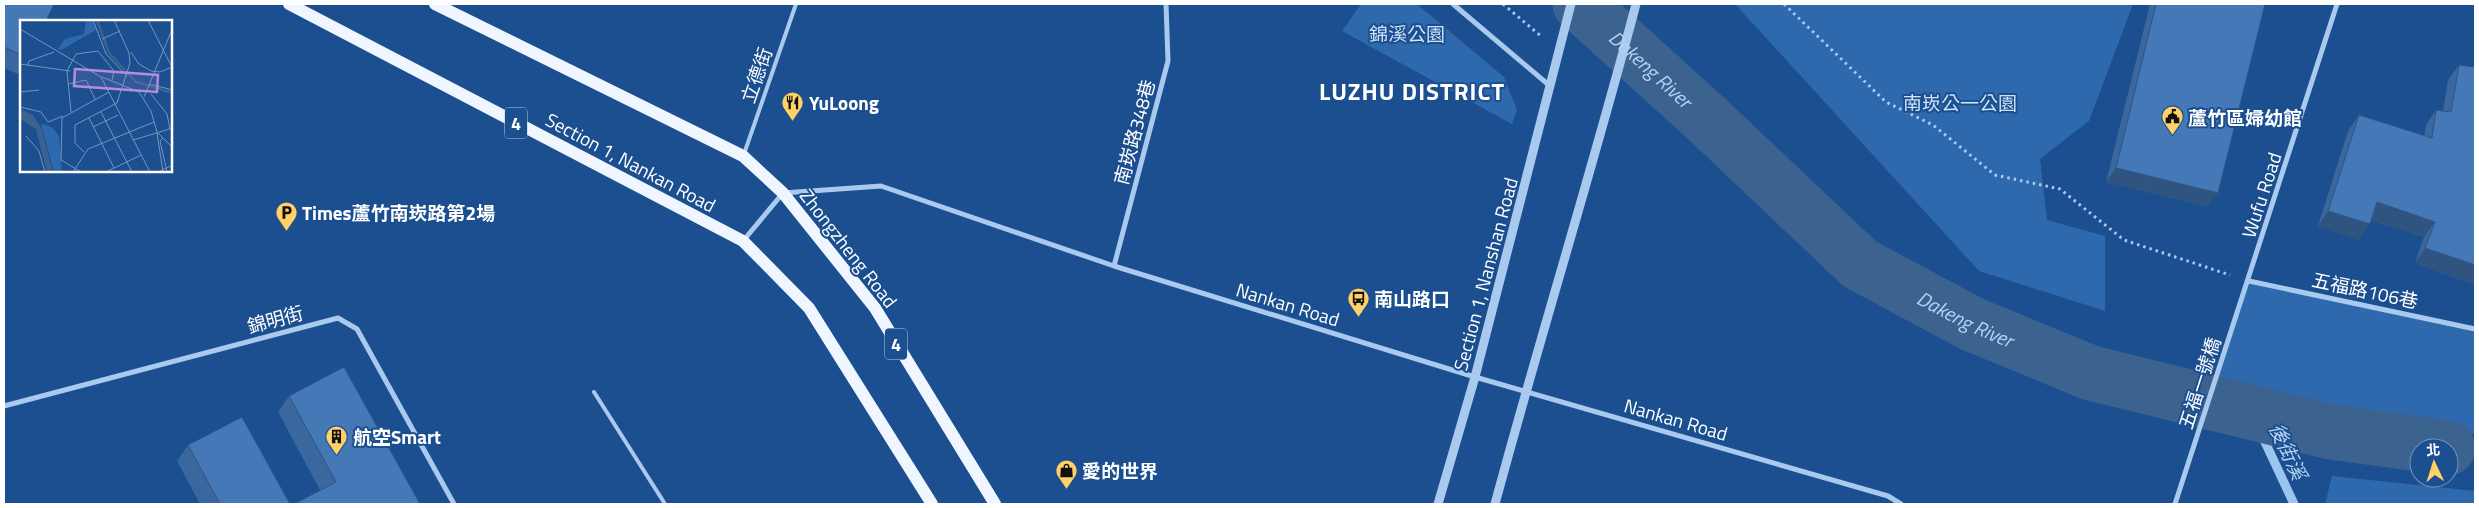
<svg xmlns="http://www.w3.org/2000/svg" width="2479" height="508" font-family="'Titillium Web','Noto Sans TC',sans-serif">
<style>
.green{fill:#2e69ad}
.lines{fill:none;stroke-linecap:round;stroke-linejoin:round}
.stream{stroke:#9cc4f0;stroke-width:9}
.river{stroke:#3c6290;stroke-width:55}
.path{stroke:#a9c9ee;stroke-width:3;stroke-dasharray:2.5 4;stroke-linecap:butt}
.service{stroke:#a9c9ee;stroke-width:4}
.minor{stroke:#a9c9ee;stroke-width:5}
.tertiary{stroke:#a9c9ee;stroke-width:9}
.primary{stroke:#f0f6ff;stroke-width:12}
.wall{fill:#3a679d}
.shaded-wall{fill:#305480}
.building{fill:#4478b7;stroke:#305480}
.labels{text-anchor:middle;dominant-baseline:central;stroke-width:4;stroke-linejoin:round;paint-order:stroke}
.shield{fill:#1b4f8f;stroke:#bbcadd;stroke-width:1}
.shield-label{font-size:18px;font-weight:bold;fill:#fff}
.park-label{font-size:19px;fill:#cfe3fa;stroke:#1b4f8f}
.street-label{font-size:19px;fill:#fff;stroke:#1b4f8f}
.poi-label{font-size:19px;font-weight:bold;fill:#fff;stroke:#1b4f8f;text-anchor:start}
.water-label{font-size:20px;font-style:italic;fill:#b5d3f5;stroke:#1b4f8f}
.district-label{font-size:24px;font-weight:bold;letter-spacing:1px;fill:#fff;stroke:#1b4f8f}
.inset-river{fill:none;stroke:#3c6290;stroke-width:2.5}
.inset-road{fill:none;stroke:#7695bc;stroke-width:1}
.view{fill:#b68bdc;fill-opacity:0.15;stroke:#b68bdc;stroke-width:2.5}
.inset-edge{fill:none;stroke:#fff;stroke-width:2.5}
</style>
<rect width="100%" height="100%" fill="#1b4f8f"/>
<path class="green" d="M1361,4H1417L1504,77L1517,110L1512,124L1342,31Z
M1735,4H2133L2089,121L2040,159L2047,220L2105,236V311L1979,271Z
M2249,281L2475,329V434L2378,416L2313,422L2208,401Z
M2332,476L2475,491V504H2325Z"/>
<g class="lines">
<path class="stream" d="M2251,412L2294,504"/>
<path class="river" id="s1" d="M1580,4L1710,122L1860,264L1972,324L2091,373L2331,432L2448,448"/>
<path class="path" d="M1503,4L1542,37
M1784,4L1886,102L1933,125L1995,175L2060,189L2124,240L2230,275"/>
<path class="service" d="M744,154L796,4
M594,392L665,504"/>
<path class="minor" d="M1453,4L1550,86
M743,241L783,193L881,186L1114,266L1475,377L1888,496L1901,504
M1114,266L1168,61L1166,4
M2249,281L2475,329
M4,406L338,318L357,329L454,504
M2175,504L2337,4"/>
<path class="tertiary" d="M1438,504L1475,377L1571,4
M1495,504C1540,337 1592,171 1636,4"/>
<path class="primary" d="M289,4L743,241L809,308L932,504
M435,4L743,156L783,193L875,308L995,504"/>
</g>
<path class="wall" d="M4,4L21,21V69L18,74L4,68Z
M2150,4H2265L2208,207L2106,182Z
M2459,65L2475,285L2415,263L2424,237L2371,220L2370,224L2359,240L2318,226L2348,131L2359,115L2424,136L2426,125L2436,110L2443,111L2448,80Z
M289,396L420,504L320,490L278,412Z
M188,445L290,504H200L177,461Z"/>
<path class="shaded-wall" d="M2116,168L2218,193L2208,207L2106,182Z
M2377,202L2435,222L2424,237L2366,218Z
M2328,211L2370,224L2359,240L2318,226Z
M2425,248L2475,265V285L2415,263Z"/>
<path class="building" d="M4,4H54L46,21H21V55L4,47Z
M2156,4H2265L2218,193L2116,168Z
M2459,65L2475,67V265L2425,248L2435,222L2377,202L2370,224L2328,211L2359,115L2432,138L2436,110L2451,112Z
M344,367L420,504H294L336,482L289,396Z
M242,417L290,504H220L188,445Z"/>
<defs>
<symbol id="restaurant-pin" viewBox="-11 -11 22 30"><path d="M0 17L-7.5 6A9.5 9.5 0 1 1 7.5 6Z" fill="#ffd166" stroke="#1b4f8f"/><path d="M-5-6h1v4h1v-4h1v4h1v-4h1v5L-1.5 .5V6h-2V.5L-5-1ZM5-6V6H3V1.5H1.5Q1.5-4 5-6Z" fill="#111"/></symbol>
<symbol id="civic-pin" viewBox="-11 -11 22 30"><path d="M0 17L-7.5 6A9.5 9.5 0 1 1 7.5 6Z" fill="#ffd166" stroke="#1b4f8f"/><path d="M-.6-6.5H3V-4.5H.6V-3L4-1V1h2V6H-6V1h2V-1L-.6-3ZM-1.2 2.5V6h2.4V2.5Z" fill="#111"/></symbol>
<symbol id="parking-pin" viewBox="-11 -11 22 30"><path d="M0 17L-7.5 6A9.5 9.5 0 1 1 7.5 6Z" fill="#ffd166" stroke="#1b4f8f"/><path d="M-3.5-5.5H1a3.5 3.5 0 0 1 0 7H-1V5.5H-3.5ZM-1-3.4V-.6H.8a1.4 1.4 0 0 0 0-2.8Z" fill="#111"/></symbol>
<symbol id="bus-pin" viewBox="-11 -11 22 30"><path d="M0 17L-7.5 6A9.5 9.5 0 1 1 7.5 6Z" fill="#ffd166" stroke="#1b4f8f"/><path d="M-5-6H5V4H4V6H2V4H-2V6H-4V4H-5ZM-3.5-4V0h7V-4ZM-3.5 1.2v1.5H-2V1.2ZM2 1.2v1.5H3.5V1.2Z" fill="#111"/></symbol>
<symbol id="building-pin" viewBox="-11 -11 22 30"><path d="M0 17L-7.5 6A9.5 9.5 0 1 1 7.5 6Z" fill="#ffd166" stroke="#1b4f8f"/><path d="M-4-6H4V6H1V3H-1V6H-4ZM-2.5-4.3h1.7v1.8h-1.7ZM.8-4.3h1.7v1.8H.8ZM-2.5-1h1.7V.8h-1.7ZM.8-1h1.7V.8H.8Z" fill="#111"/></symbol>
<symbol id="shop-pin" viewBox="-11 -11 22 30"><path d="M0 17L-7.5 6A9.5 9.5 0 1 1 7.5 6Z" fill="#ffd166" stroke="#1b4f8f"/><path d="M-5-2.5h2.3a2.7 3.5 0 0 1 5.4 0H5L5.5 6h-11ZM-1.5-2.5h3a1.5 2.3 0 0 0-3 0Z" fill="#111"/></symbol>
</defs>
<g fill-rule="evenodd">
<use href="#restaurant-pin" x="780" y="90" width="25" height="34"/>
<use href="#civic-pin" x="2160" y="104" width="25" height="34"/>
<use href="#parking-pin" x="274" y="200" width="25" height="34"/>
<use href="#bus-pin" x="1346" y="286" width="25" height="34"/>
<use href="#building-pin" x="324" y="424" width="25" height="34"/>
<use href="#shop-pin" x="1054" y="458" width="25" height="34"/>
</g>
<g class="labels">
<g class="shield">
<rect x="505" y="107.5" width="22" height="31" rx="4"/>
<rect x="885" y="328.5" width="22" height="31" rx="4"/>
</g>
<g class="shield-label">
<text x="516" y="123">4</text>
<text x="896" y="344">4</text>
</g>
<g class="park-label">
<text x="1407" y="33">錦溪公園</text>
<text x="1960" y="102">南崁公一公園</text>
</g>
<g class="street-label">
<text transform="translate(756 75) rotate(-71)">立德街</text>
<text transform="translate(1134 132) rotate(-75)">南崁路348巷</text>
<text transform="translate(631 162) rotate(28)">Section 1, Nankan Road</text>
<text transform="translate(2261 195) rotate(-72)">Wufu Road</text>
<text transform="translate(849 248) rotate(52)">Zhongzheng Road</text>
<text transform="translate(1485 274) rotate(-75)">Section 1, Nanshan Road</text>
<text transform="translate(2365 290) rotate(12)">五福路106巷</text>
<text transform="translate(1288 304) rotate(17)">Nankan Road</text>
<text transform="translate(275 319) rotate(-15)">錦明街</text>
<text transform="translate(2199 383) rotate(-72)">五福一號橋</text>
<text transform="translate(1676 419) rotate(16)">Nankan Road</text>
</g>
<g class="poi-label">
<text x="809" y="102">YuLoong</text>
<text x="2188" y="117">蘆竹區婦幼館</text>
<text x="302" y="212">Times蘆竹南崁路第2場</text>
<text x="1374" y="298">南山路口</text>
<text x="353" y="436">航空Smart</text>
<text x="1082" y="470">愛的世界</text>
</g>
<g class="water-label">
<text stroke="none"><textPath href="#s1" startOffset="96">Dakeng River</textPath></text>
<text stroke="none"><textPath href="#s1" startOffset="501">Dakeng River</textPath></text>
<text transform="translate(2288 451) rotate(65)">後街溪</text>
</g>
<g class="district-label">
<text x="1412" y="91">LUZHU DISTRICT</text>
</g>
</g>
<g transform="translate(20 20)">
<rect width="152" height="152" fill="#1b4f8f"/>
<path d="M66,0H72L76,10L41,30L38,29L45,19L64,14ZM23,104L33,108L39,116L42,152H34L21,105Z" fill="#2e69ad"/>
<path d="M0,89L13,95L21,108L33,152H27L16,109L0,99Z" fill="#3c6290"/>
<path class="inset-river" d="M77,0L89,33L116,62L153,73"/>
<path class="inset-road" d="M73,0L86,34L107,56M128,0L153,49M0,9L81,57L130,152M82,19L100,11M111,32L119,44L131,51L140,52L152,47M0,44L50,51M8,45L9,41L34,32M82,57L119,72L131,91L137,112L153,128M48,64L66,60L75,79M129,64L153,70M0,72L19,70M131,74L147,94L150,109M124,77L153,7M0,87L21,92L28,102L43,96M51,92L47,51L56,34L78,31L94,51L92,60M81,92L112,152M69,98L94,148M73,107L98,95M137,113L143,152M6,116L19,131L25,152M143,118L140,121L147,152M113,120L153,108M64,132L55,123V105L97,83L110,43L109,33L94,0M53,152L68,129L134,102M61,152L41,140L42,98L89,72M86,152L121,135M138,152L153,145"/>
<path class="view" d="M55,49L138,55L137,72L54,66Z"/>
<rect width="152" height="152" class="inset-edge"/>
</g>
<rect width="2479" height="508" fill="none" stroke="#ffffff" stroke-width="10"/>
<g transform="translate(2434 463) rotate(356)"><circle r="24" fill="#1b4f8f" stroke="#7695bc"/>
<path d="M0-4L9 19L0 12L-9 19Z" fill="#ffd166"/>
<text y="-8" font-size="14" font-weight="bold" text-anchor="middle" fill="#ffffff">北</text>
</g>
</svg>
